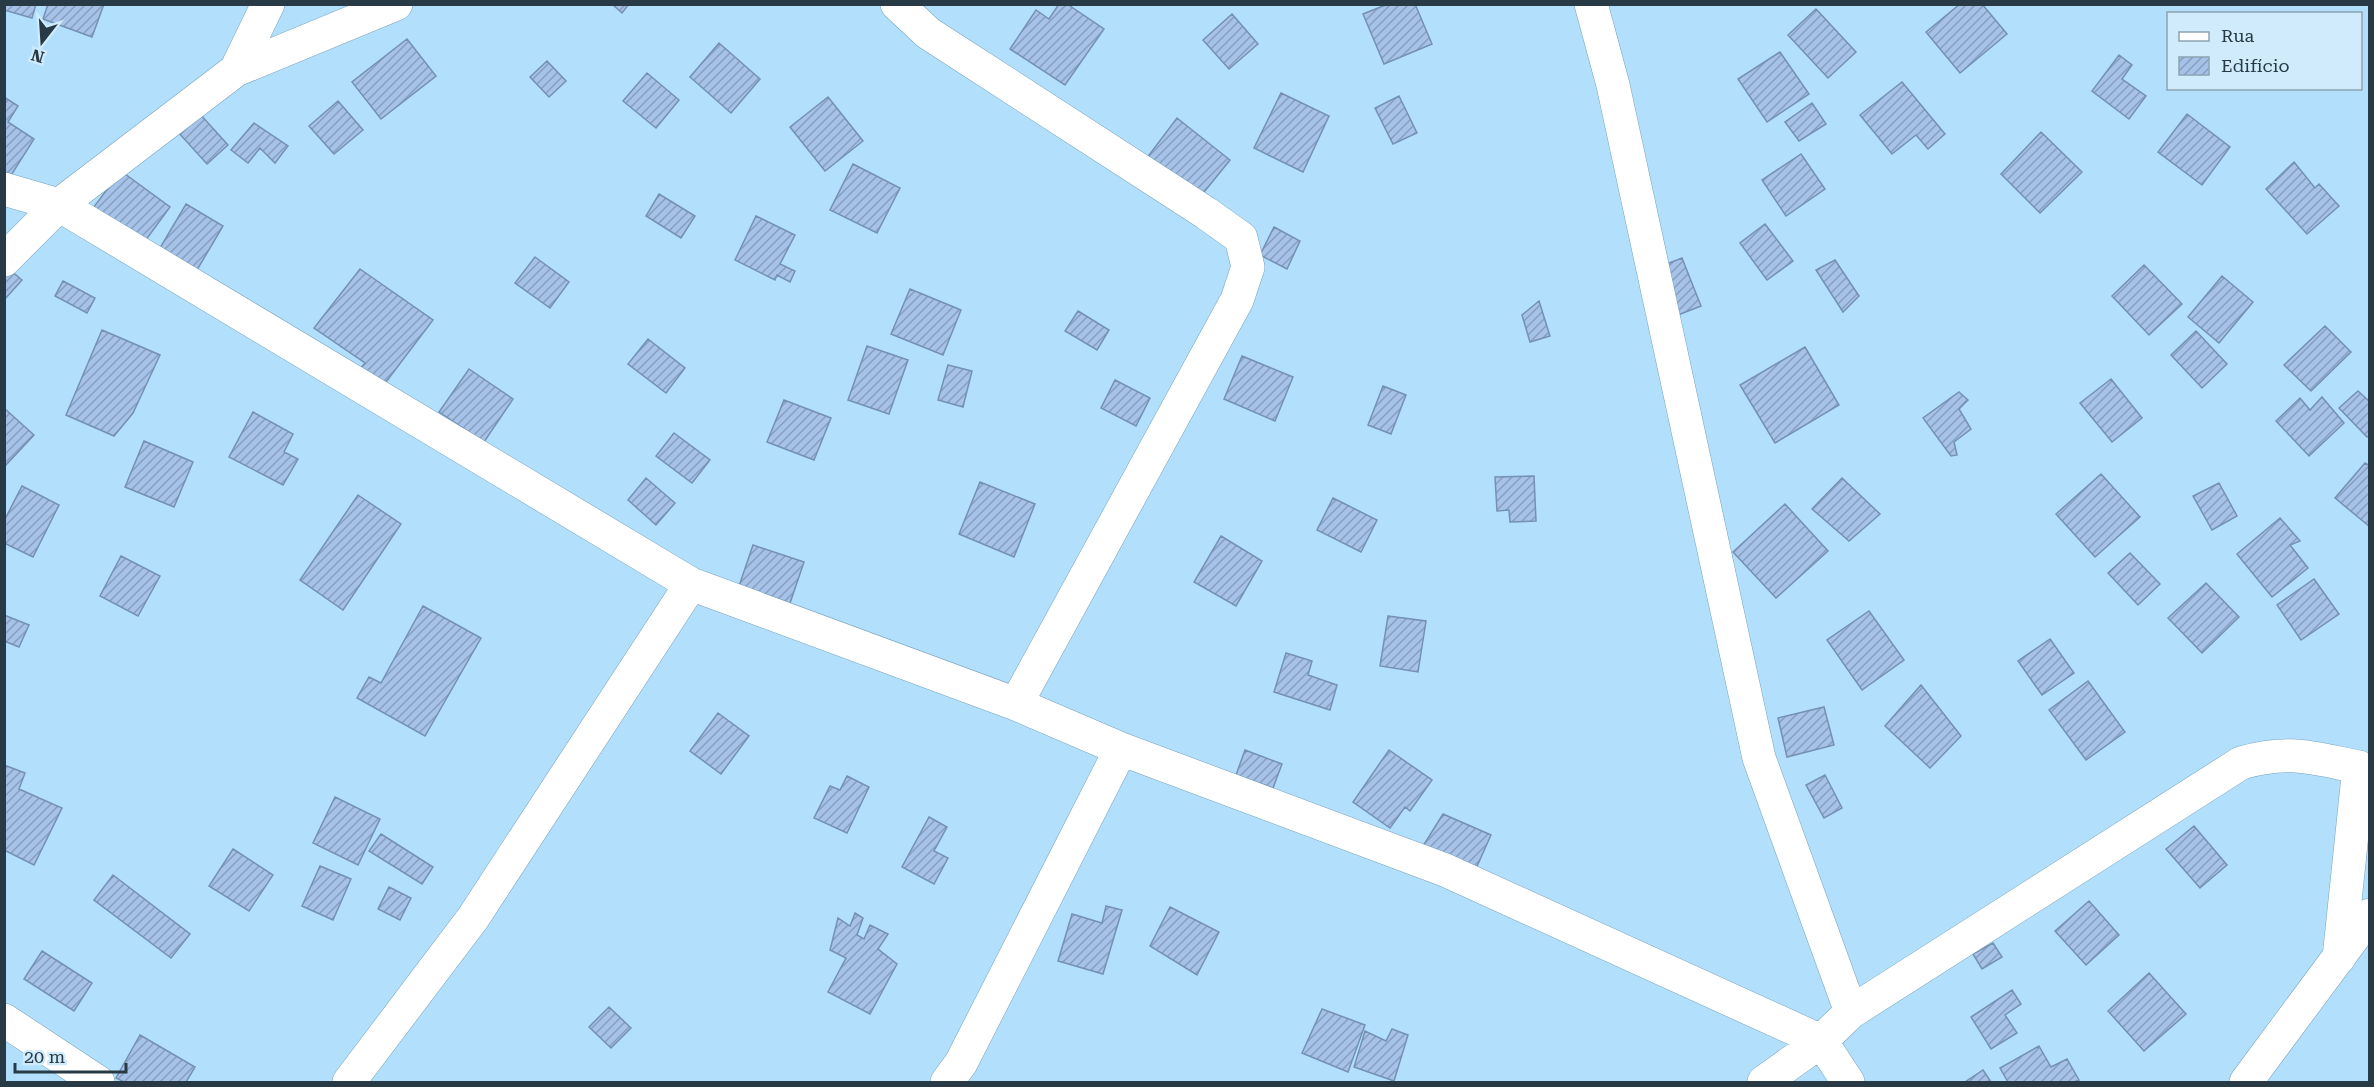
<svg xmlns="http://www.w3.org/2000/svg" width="2374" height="1087" font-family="'Roboto Serif',serif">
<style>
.building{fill:url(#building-hatch);stroke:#7490b3;stroke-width:1.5}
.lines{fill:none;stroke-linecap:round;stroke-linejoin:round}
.street-casing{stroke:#76a2bc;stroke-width:34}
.street{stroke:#fff;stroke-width:33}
</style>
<defs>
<pattern id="building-hatch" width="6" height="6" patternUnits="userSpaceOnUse" patternTransform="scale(1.5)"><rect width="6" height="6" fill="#a6c2e8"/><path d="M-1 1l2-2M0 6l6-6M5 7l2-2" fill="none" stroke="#879fbe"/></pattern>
</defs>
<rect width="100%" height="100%" fill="#b2e0fc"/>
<path class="building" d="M4,4H36L32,18L4,10Z
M48,4H104L92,37L43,19Z
M612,4H629L622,13Z
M1059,4H1067L1104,29L1065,85L1010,49L1036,10L1049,19Z
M1388,4H1415L1432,44L1384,64L1363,14Z
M1960,4H1982L2007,34L1960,73L1926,32Z
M1816,9L1856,52L1828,78L1788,35Z
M1232,14L1258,44L1229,69L1203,40Z
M407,39L436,76L381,119L352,82Z
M719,43L760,79L731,113L690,77Z
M1780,52L1809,94L1767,122L1738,79Z
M2119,55L2132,65L2122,79L2146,96L2129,119L2092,91Z
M547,61L566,81L549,97L530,77Z
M647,73L679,100L656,128L623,101Z
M1902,82L1945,134L1928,149L1916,135L1892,154L1860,115Z
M1281,93L1329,116L1303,172L1254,148Z
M1399,96L1417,133L1393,144L1375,108Z
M4,97L18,106L8,122L34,139L10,177L4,173Z
M828,97L863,141L825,171L790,127Z
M338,101L363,130L334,154L309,126Z
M1812,103L1826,124L1799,141L1785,122Z
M199,113L228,145L207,164L178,132Z
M2187,114L2230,147L2202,185L2158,152Z
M1177,118L1230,160L1196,202L1143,163Z
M254,123L288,146L275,163L260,148L248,163L231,150Z
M2041,132L2082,172L2040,213L2001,174Z
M1801,154L1825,189L1786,216L1762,180Z
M2294,162L2315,188L2319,184L2339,206L2307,234L2266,189Z
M853,164L900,188L877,233L830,210Z
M121,171L170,207L140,248L90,212Z
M659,194L695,216L681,238L646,216Z
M186,204L223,226L194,275L157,253Z
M756,216L795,235L780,264L795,271L790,282L777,275L775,280L735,260Z
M1765,224L1793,261L1767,280L1740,243Z
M1274,227L1300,241L1287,269L1260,255Z
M535,257L569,282L550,308L515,283Z
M1682,258L1701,306L1678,315L1659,267Z
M1835,260L1859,296L1843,312L1816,270Z
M4,265L22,280L4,300Z
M2144,265L2182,304L2149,335L2112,296Z
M360,269L433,320L383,386L358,371L365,363L314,328Z
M2222,276L2253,302L2219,343L2188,317Z
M63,281L95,298L87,313L55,296Z
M910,289L961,310L943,355L891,334Z
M1539,301L1550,336L1530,342L1522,315Z
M1078,311L1109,330L1097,350L1065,331Z
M2325,326L2351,352L2311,391L2284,365Z
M102,330L160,355L133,413L114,436L66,415Z
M2196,331L2227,364L2202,388L2171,355Z
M648,339L685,368L666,393L628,364Z
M867,346L908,360L889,414L848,400Z
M1805,347L1839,405L1775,443L1740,385Z
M1242,356L1293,377L1275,421L1224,399Z
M948,365L972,371L963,407L938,400Z
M469,369L513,399L484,442L439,412Z
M2111,379L2142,418L2112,442L2080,403Z
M1115,380L1150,398L1136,426L1101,408Z
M1383,386L1406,395L1391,434L1368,425Z
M2358,391L2370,402V435L2367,437L2339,408Z
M1959,392L1968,400L1959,409L1971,429L1954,442L1957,455L1951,456L1923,418Z
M2322,397L2344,423L2309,456L2276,421L2300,398L2310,410Z
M784,400L831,418L814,460L767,442Z
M4,408L34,435L4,467Z
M253,412L293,434L284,452L298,459L283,485L229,457Z
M674,433L710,460L692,483L656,456Z
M144,441L193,462L174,507L125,487Z
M2365,463L2370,466V527L2335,498Z
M2101,474L2140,517L2095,557L2056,514Z
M1534,476L1536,521L1510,522L1509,510L1497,511L1495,477Z
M646,478L675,503L656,525L628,500Z
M1842,478L1880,514L1849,541L1812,509Z
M980,482L1035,504L1014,557L959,534Z
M2219,483L2237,516L2212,530L2193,496Z
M22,486L59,505L33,557L4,543V521Z
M358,495L401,524L343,610L300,580Z
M1333,498L1377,520L1361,552L1317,530Z
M1785,504L1828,551L1776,598L1733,552Z
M2280,518L2300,541L2290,545L2308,568L2272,597L2237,554Z
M1221,536L1262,561L1236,606L1194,582Z
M753,545L804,562L788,609L737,592Z
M2130,553L2160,584L2138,605L2108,573Z
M121,556L160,576L138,616L100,596Z
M2314,579L2339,614L2301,640L2277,605Z
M2206,583L2239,617L2202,653L2168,618Z
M423,606L481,638L425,736L357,698L369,677L381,683Z
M1869,611L1904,660L1862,690L1827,640Z
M4,615L29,625L19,647L4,641Z
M1388,616L1426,621L1418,672L1380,666Z
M2050,639L2074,673L2042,695L2018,661Z
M1286,653L1312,661L1308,675L1337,685L1330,710L1274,692Z
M2088,681L2125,732L2086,760L2049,710Z
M1921,685L1961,736L1930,768L1885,726Z
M1824,707L1834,745L1787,757L1778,718Z
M718,713L749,736L721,774L690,751Z
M1245,750L1282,764L1273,788L1236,775Z
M1389,750L1432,780L1410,811L1405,807L1390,828L1353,802Z
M4,765L25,773L19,789L62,808L34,865L4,850Z
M1825,775L1842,808L1824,818L1806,785Z
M847,776L869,787L847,833L814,818L830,786L840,790Z
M335,797L380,819L358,865L313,843Z
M1443,814L1491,835L1474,873L1418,854Z
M929,817L947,827L934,851L948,858L934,884L902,867Z
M2194,826L2227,865L2200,888L2166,849Z
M381,834L433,867L422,884L369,851Z
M233,849L273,875L249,911L209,886Z
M320,866L351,879L333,920L302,906Z
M113,875L190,934L171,958L94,900Z
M389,887L411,898L400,920L378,909Z
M2089,901L2119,935L2086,965L2055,931Z
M1106,906L1122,910L1103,974L1058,961L1072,914L1102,923Z
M1170,907L1219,932L1197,975L1150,946Z
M855,913L863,918L857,935L864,939L870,925L888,934L878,949L897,964L870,1014L828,992L846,958L830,950L838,918L850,926Z
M1993,943L2002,957L1982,969L1973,954Z
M42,951L92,983L74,1011L24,979Z
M2149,973L2186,1014L2144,1051L2108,1011Z
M2012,990L2021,1004L2005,1015L2017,1033L1991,1049L1971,1017Z
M609,1007L631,1028L611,1048L589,1027Z
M1322,1009L1365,1025L1348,1072L1302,1053Z
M1392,1029L1408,1035L1394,1081L1354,1067L1365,1031L1386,1041Z
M140,1035L195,1067L186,1082H124L116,1078Z
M2039,1046L2051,1067L2067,1059L2079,1080L2074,1082H2008L2000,1068Z
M1983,1070L1991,1082H1965Z"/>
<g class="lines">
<defs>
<path id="street" d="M897,4L928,33L1206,213L1241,238L1248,267L1237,300L1016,704
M1591,4L1613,85L1759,758L1851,1012L1821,1041L1764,1082
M236,70L396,4
M4,189L59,205L691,584L1016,704L1121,749L1445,870L1821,1041L1848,1082
M4,260L59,205L236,70L268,4
M1851,1012L2241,763C2289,749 2312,758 2359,767L2339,958
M4,1020L98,1082
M349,1082L473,918L691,584
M947,1082L961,1063L1121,749
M2246,1082L2370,915"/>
</defs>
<use href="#street" class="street-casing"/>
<use href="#street" class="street"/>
</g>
<rect width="2374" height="1087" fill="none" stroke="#273a45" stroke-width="12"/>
<rect x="2167" y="12" width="195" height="78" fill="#cfebfc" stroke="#8ca4b3" stroke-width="1.5"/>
<rect x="2179" y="32" width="30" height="9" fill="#ffffff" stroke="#8ca4b3" stroke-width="1.5"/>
<text x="2221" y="42" font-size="18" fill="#273a45">Rua</text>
<rect x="2179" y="57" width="30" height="18" fill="url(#building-hatch)" stroke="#8ca4b3" stroke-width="1.5"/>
<text x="2221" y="72" font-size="18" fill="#273a45">Edifício</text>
<g transform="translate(42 42) rotate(197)" stroke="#cfebfc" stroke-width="4.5" paint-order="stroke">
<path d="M0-4.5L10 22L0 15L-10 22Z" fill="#273a45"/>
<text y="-9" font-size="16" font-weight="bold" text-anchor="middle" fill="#273a45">N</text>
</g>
<path d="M15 1063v9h111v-9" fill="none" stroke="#273a45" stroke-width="3"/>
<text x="24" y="1063" font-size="18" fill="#273a45" stroke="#cfebfc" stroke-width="4.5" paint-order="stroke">20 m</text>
</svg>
